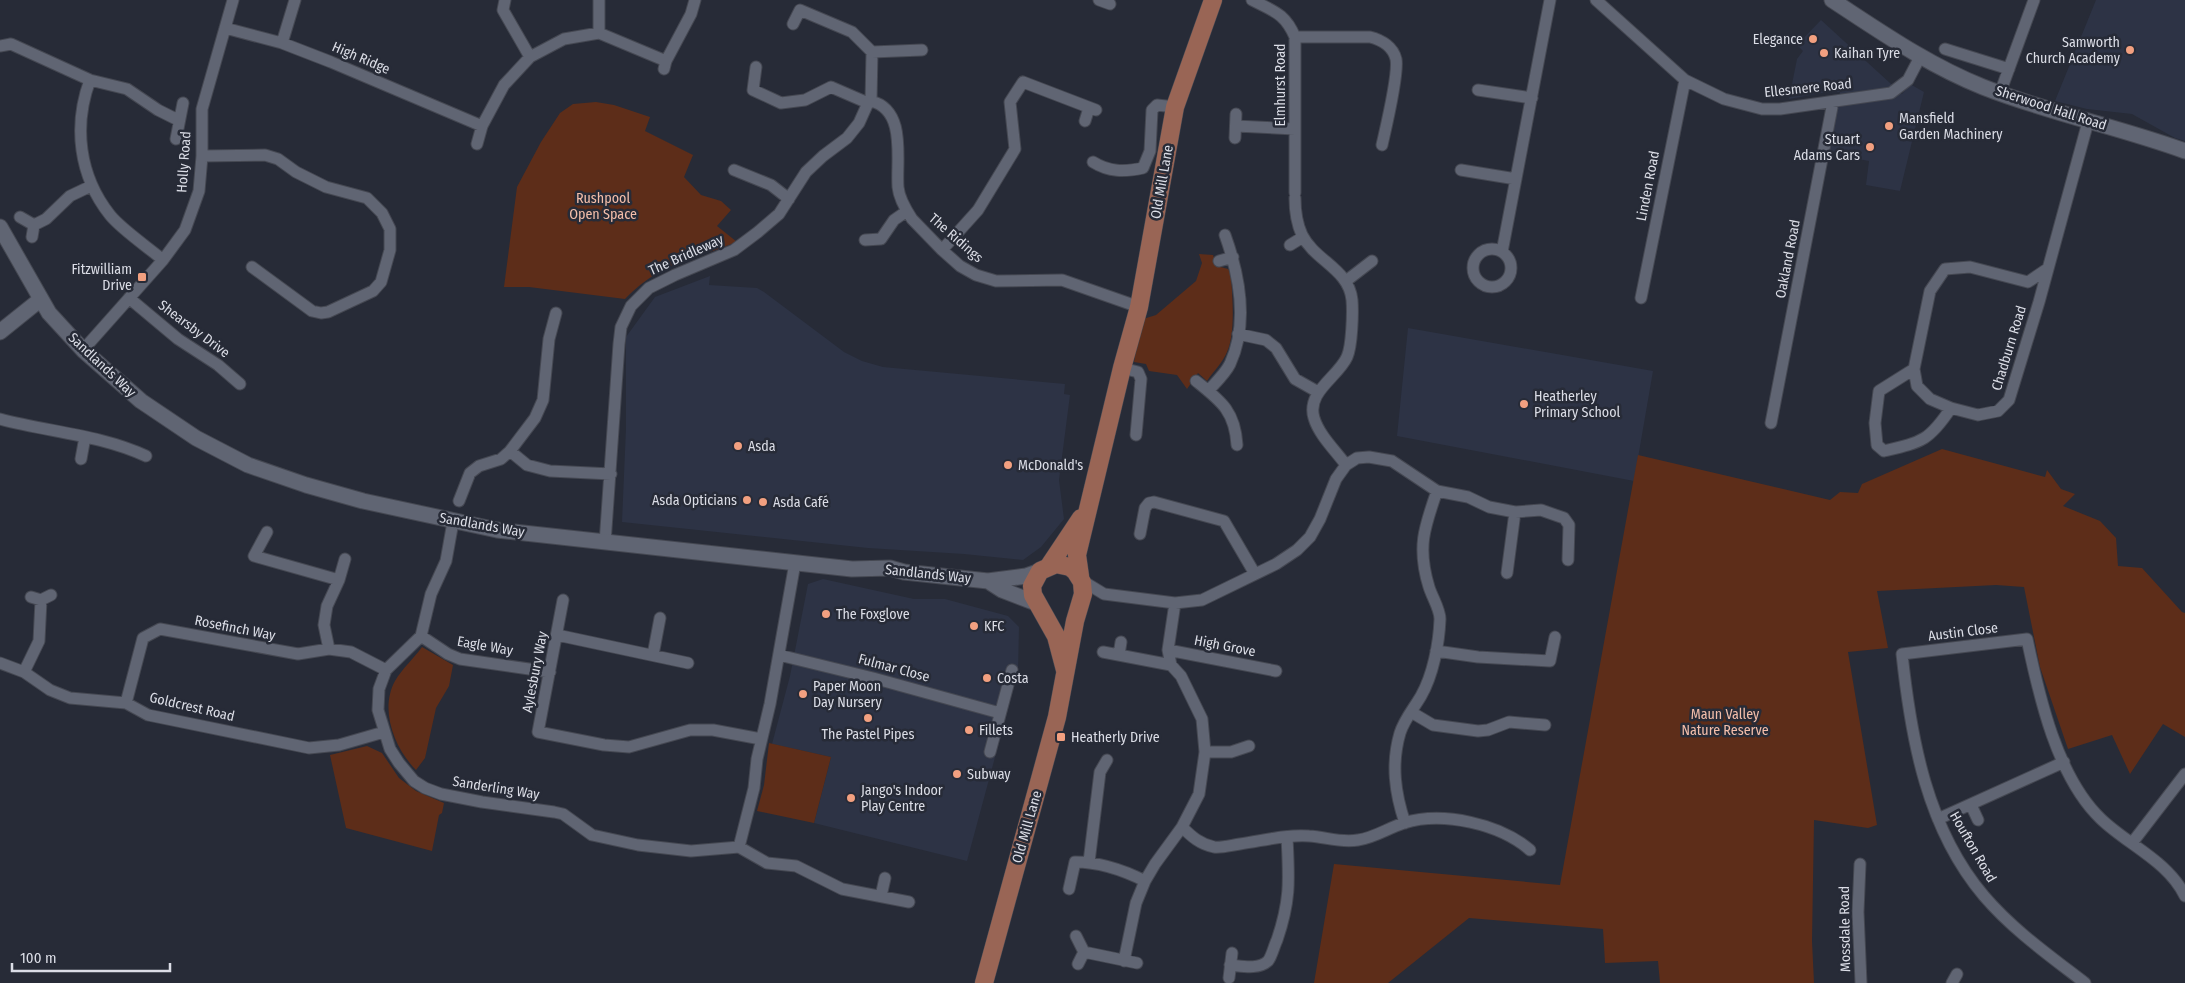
<svg xmlns="http://www.w3.org/2000/svg" width="2185" height="983" font-family="'Fira Sans Condensed',sans-serif">
<style>
.built{fill:#2d3345}
.green{fill:#5d2d19}
.lines{fill:none;stroke-linecap:round;stroke-linejoin:round}
.street-casing{stroke:#454852;stroke-width:13}
.secondary-casing{stroke:#454852;stroke-width:17}
.primary-casing{stroke:#454852;stroke-width:19}
.street{stroke:#606573;stroke-width:11}
.secondary{stroke:#606573;stroke-width:15}
.primary{stroke:#996555;stroke-width:18}
.poi-dot{fill:#f2a080;stroke:#272b37;stroke-width:2}
.labels{text-anchor:middle;dominant-baseline:central;stroke-width:5;stroke-linejoin:round;paint-order:stroke}
.poi-label{font-size:14px;fill:#dbdde6;stroke:#272b37;text-anchor:start}
.street-label{font-size:14px;fill:#dbdde6;stroke:#272b37}
.park-label{font-size:14px;fill:#f4beaa;stroke:#272b37}
</style>
<rect width="100%" height="100%" fill="#272b37"/>
<path class="built" d="M2096,0H2185V141L2175,138L2132,114L2087,109L2055,101Z
M1821,20L1902,94L1910,84L1924,92L1900,191L1866,185L1869,161L1829,154L1840,92L1822,93L1789,99L1797,59L1803,51L1797,45Z
M710,276L709,285L757,288L764,292L844,352L862,361L883,367L1065,384L1064,394L1070,395L1059,480L1064,519L1041,547L1023,560L964,554L868,548L622,522L626,428V337L655,297Z
M1408,328L1653,371L1634,481L1397,436Z
M823,579L914,599H945L1008,616L1019,627L1018,672L967,861L814,823L831,757L772,744L790,676L808,584Z"/>
<path class="green" d="M596,102L614,105L650,117L645,131L693,155L684,177L701,195L721,201L731,210L717,226L737,242L710,252L707,246L692,251L691,258C662,269 647,277 625,299L529,287H504L517,187L541,142L560,113L573,104Z
M1199,254L1213,255L1217,266L1228,269L1231,274C1232,296 1236,331 1227,352C1223,362 1213,372 1207,381L1198,373L1187,389L1177,375L1149,371L1146,364L1134,362L1140,320L1156,315L1196,281L1202,263Z
M1942,449L2045,477L2047,470L2061,489L2075,494L2063,506L2100,521L2116,538L2118,566L2142,568L2182,612L2185,613V737L2163,724L2130,774L2112,735L2068,749L2040,667L2024,587L1996,585L1877,591L1888,648L1848,652L1877,825L1868,828L1814,820L1812,941L1814,983H1660L1658,961L1605,963L1603,929L1469,918L1388,983H1314L1334,864L1560,885L1638,455L1830,500L1840,492L1858,493L1862,484Z
M422,647L453,665L449,686L436,708L425,758L416,770C395,749 379,710 395,681C402,669 414,658 422,647Z
M769,743L831,757L814,823L757,811L764,785Z
M367,746L382,753L399,778L416,791L444,803L442,813L439,815L432,851L346,828L330,755Z"/>
<g class="lines">
<defs>
<path id="street" d="M505,0L503,10L530,57
M1099,0L1110,4
M1252,0C1273,11 1285,13 1295,37V193
M1596,0L1685,80L1724,99L1762,109H1780L1891,93L1908,80L1920,57
M793,24L800,10L852,32L872,52L871,101
M225,28L282,43L331,62L482,126
M599,33V0
M1295,37H1370C1382,40 1393,47 1396,59C1399,74 1386,127 1382,145
M282,43L295,0
M0,46L11,44L90,80L127,89L158,110L178,120
M1945,49L2009,69
M872,52L922,50
M756,67L753,90L781,103L805,100L831,87L868,103
M664,69L666,61L691,14L695,0
M90,80C73,126 79,176 110,215C121,229 149,248 163,260
M1478,90L1532,98
M2000,93L2034,0
M871,101C907,110 896,160 898,187C899,198 906,210 912,219L942,250L960,266L976,275L996,281L1062,280L1139,307
M1085,121L1089,108
M1236,126L1295,129
M1235,138L1236,114
M176,139L183,103
M477,144L482,126L504,85L530,57L564,39L599,33L666,61
M202,156L265,155L278,159L296,172L326,187L367,198L382,213L390,229V250L381,282L373,291L328,312L321,313L312,311L252,267
M1093,162C1109,172 1124,172 1143,168L1150,151L1152,110L1157,105L1175,107
M734,170L771,185L789,199
M1461,170L1516,179
M1295,198C1295,211 1297,224 1302,235C1315,261 1349,269 1352,300C1353,313 1352,346 1347,357C1338,377 1306,392 1314,418C1319,435 1335,450 1346,465
M20,217L34,225
M32,237L34,225L46,219L70,196L91,186
M865,240L881,239L894,220L907,211
M1290,245L1303,237
M1473 268a19 19 0 1 1 38 0a19 19 0 1 1-38 0Z
M942,250L978,210L1015,149L1010,102L1023,82L1096,110
M1502,252L1550,0
M1219,261L1233,257
M2047,269L2028,282L1970,267L1945,269L1930,291L1914,369L1917,386L1930,399L1951,408L1978,415L1998,411L2009,400L2039,302L2088,122
M1346,281L1372,261
M129,298L178,339L218,365L240,384
M1641,298L1685,80
M1238,334L1266,340L1276,348L1295,379L1318,392
M83,350L163,260L185,230L199,191L202,156V109L233,0
M1122,368L1138,372L1141,379L1136,435
M1914,369L1879,391L1875,423L1877,445L1884,451C1922,442 1929,441 1951,408
M1196,381C1221,401 1235,411 1237,445
M1208,391C1216,382 1225,374 1230,364C1249,323 1239,274 1225,235
M0,419C49,432 101,435 146,456
M1771,423L1833,102
M510,451L527,465L550,471L611,474
M81,459L85,437
M459,501L470,473L479,466L501,459L510,451L535,418L543,400L549,339L556,313
M453,522L446,561L431,594L421,636L386,670L379,689L378,710L390,749L399,763L414,781L425,788L441,794L482,802L554,812L563,814L592,835L638,845L691,851L739,847L767,863L796,866L842,889L909,902
M267,532L254,556L339,580
M1140,534L1145,508L1149,503L1154,502L1224,521L1255,574
M605,543L619,344L621,327L631,306L649,288L675,275L734,250L758,232L779,214L806,172L823,156L847,138L859,123L868,103L871,101
M1507,573L1515,512
M1081,580L1104,594L1175,603L1202,600L1276,564L1297,550L1310,537L1320,519L1336,479L1346,465L1357,458L1369,457L1392,461L1437,491L1468,497L1489,507L1515,512L1541,510L1564,518L1569,525L1568,560
M31,597L41,600L51,595
M563,600L538,732L604,745L629,747L690,730H713L761,739
M557,635L688,663
M421,636L448,654L460,659L550,672
M329,649L324,625L327,606L339,580L345,559
M1168,650L1276,671
M1436,651L1478,657L1550,661L1555,637
M1103,652L1171,665
M653,655L660,618
M779,655L873,678L1000,713
M1119,655L1121,642
M0,663L24,672L50,690L70,698L126,703L148,715L309,748L339,745L384,732
M24,672L39,641L41,600
M126,703L143,638L160,629L298,654L329,649L351,652L386,670
M1411,712L1433,725L1478,731L1488,730L1509,722L1545,725
M990,752L1012,670
M1205,752H1231L1249,746
M1971,805L1978,820
M1938,819L2064,762
M1405,823C1395,793 1391,764 1400,733C1404,720 1414,708 1421,696C1433,675 1439,644 1440,619C1440,609 1432,597 1429,587C1417,548 1424,528 1437,491
M1182,827C1192,837 1200,844 1214,847C1222,848 1232,845 1240,844C1262,841 1287,834 1309,836C1326,837 1340,843 1358,840C1374,838 1388,828 1404,823C1443,811 1500,824 1530,850
M2132,843L2185,774
M739,847L754,788L757,759L770,704L795,563
M1089,862L1100,772L1107,760
M1860,864L1858,912L1861,983
M1069,889L1075,862C1100,862 1123,870 1145,881
M881,896L885,878
M1076,936L1084,952L1137,963
M1124,961L1136,903L1145,881L1155,864L1182,827L1199,794L1205,752L1202,719L1181,676L1171,665L1168,650L1175,603
M1078,964L1084,952
M1230,965C1242,966 1258,970 1268,961C1272,956 1274,946 1277,940C1291,899 1289,879 1287,837
M1229,978L1232,953
M1952,983L1957,974
M2085,983C2050,956 2013,930 1984,896C1927,829 1911,739 1902,654L2027,639C2039,696 2057,777 2101,819C2128,845 2168,861 2185,896"/>
<path id="secondary" d="M1832,0C1881,32 1928,65 1983,87C2049,113 2119,127 2185,151
M0,227L49,313L83,350L141,401L196,438L248,465L306,485L363,501L497,530L852,569L890,568L904,572L988,581L1026,576L1040,571
M0,332L41,299
M988,581L1002,590L1036,603"/>
<path id="primary" d="M1049,566L1081,518
M1080,576L1077,555L1122,368L1139,307L1175,107L1213,0
M984,983L1057,717L1075,621L1083,594L1082,582L1075,571L1070,567L1056,564L1040,571L1032,586L1033,595L1056,636L1065,670"/>
</defs>
<use href="#street" class="street-casing"/>
<use href="#secondary" class="secondary-casing"/>
<use href="#primary" class="primary-casing"/>
<use href="#street" class="street"/>
<use href="#secondary" class="secondary"/>
<use href="#primary" class="primary"/>
</g>
<g class="poi-dot">
<circle cx="1813" cy="39" r="5"/>
<circle cx="2130" cy="50" r="5"/>
<circle cx="1824" cy="53" r="5"/>
<circle cx="1889" cy="126" r="5"/>
<circle cx="1870" cy="147" r="5"/>
<rect x="137" y="272" width="10" height="10" rx="2.5"/>
<circle cx="1524" cy="404" r="5"/>
<circle cx="738" cy="446" r="5"/>
<circle cx="1008" cy="465" r="5"/>
<circle cx="747" cy="500" r="5"/>
<circle cx="763" cy="502" r="5"/>
<circle cx="826" cy="614" r="5"/>
<circle cx="974" cy="626" r="5"/>
<circle cx="987" cy="678" r="5"/>
<circle cx="803" cy="694" r="5"/>
<circle cx="868" cy="718" r="5"/>
<circle cx="969" cy="730" r="5"/>
<rect x="1056" y="732" width="10" height="10" rx="2.5"/>
<circle cx="957" cy="774" r="5"/>
<circle cx="851" cy="798" r="5"/>
</g>
<g class="labels">
<g class="poi-label">
<text x="1803" y="39" text-anchor="end">Elegance</text>
<text x="2120" y="42" text-anchor="end">Samworth<tspan x="2120" dy="16">Church Academy</tspan></text>
<text x="1834" y="53">Kaihan Tyre</text>
<text x="1899" y="118">Mansfield<tspan x="1899" dy="16">Garden Machinery</tspan></text>
<text x="1860" y="139" text-anchor="end">Stuart<tspan x="1860" dy="16">Adams Cars</tspan></text>
<text x="132" y="269" text-anchor="end">Fitzwilliam<tspan x="132" dy="16">Drive</tspan></text>
<text x="1534" y="396">Heatherley<tspan x="1534" dy="16">Primary School</tspan></text>
<text x="748" y="446">Asda</text>
<text x="1018" y="465">McDonald's</text>
<text x="737" y="500" text-anchor="end">Asda Opticians</text>
<text x="773" y="502">Asda Café</text>
<text x="836" y="614">The Foxglove</text>
<text x="984" y="626">KFC</text>
<text x="997" y="678">Costa</text>
<text x="813" y="686">Paper Moon<tspan x="813" dy="16">Day Nursery</tspan></text>
<text x="979" y="730">Fillets</text>
<text x="868" y="734" text-anchor="middle">The Pastel Pipes</text>
<text x="1071" y="737">Heatherly Drive</text>
<text x="967" y="774">Subway</text>
<text x="861" y="790">Jango's Indoor<tspan x="861" dy="16">Play Centre</tspan></text>
</g>
<g class="street-label">
<text transform="translate(361 58) rotate(23)">High Ridge</text>
<text transform="translate(1280 85) rotate(-90)">Elmhurst Road</text>
<text transform="translate(1808 88) rotate(-6)">Ellesmere Road</text>
<text transform="translate(2051 108) rotate(18)">Sherwood Hall Road</text>
<text transform="translate(184 162) rotate(-86)">Holly Road</text>
<text transform="translate(1162 182) rotate(-80)">Old Mill Lane</text>
<text transform="translate(1648 186) rotate(-79)">Linden Road</text>
<text transform="translate(956 238) rotate(41)">The Ridings</text>
<text transform="translate(686 255) rotate(-24)">The Bridleway</text>
<text transform="translate(1788 259) rotate(-79)">Oakland Road</text>
<text transform="translate(194 329) rotate(37)">Shearsby Drive</text>
<text transform="translate(2009 348) rotate(-73)">Chadburn Road</text>
<text transform="translate(102 365) rotate(43)">Sandlands Way</text>
<text transform="translate(482 525) rotate(10)">Sandlands Way</text>
<text transform="translate(928 574) rotate(6)">Sandlands Way</text>
<text transform="translate(235 628) rotate(11)">Rosefinch Way</text>
<text transform="translate(1963 632) rotate(-7)">Austin Close</text>
<text transform="translate(485 646) rotate(10)">Eagle Way</text>
<text transform="translate(1225 646) rotate(11)">High Grove</text>
<text transform="translate(894 668) rotate(15)">Fulmar Close</text>
<text transform="translate(535 672) rotate(-79)">Aylesbury Way</text>
<text transform="translate(192 707) rotate(13)">Goldcrest Road</text>
<text transform="translate(496 788) rotate(9)">Sanderling Way</text>
<text transform="translate(1027 827) rotate(-74)">Old Mill Lane</text>
<text transform="translate(1973 847) rotate(60)">Houfton Road</text>
<text transform="translate(1845 929) rotate(-91)">Mossdale Road</text>
</g>
<g class="park-label">
<text x="603" y="198">Rushpool<tspan x="603" dy="16">Open Space</tspan></text>
<text x="1725" y="714">Maun Valley<tspan x="1725" dy="16">Nature Reserve</tspan></text>
</g>
</g>
<path d="M12 963v8h158v-8" fill="none" stroke="#dbdde6" stroke-width="2.5"/>
<text x="20" y="963" font-size="15" fill="#dbdde6" stroke="#272b37" stroke-width="4" paint-order="stroke">100 m</text>
</svg>
